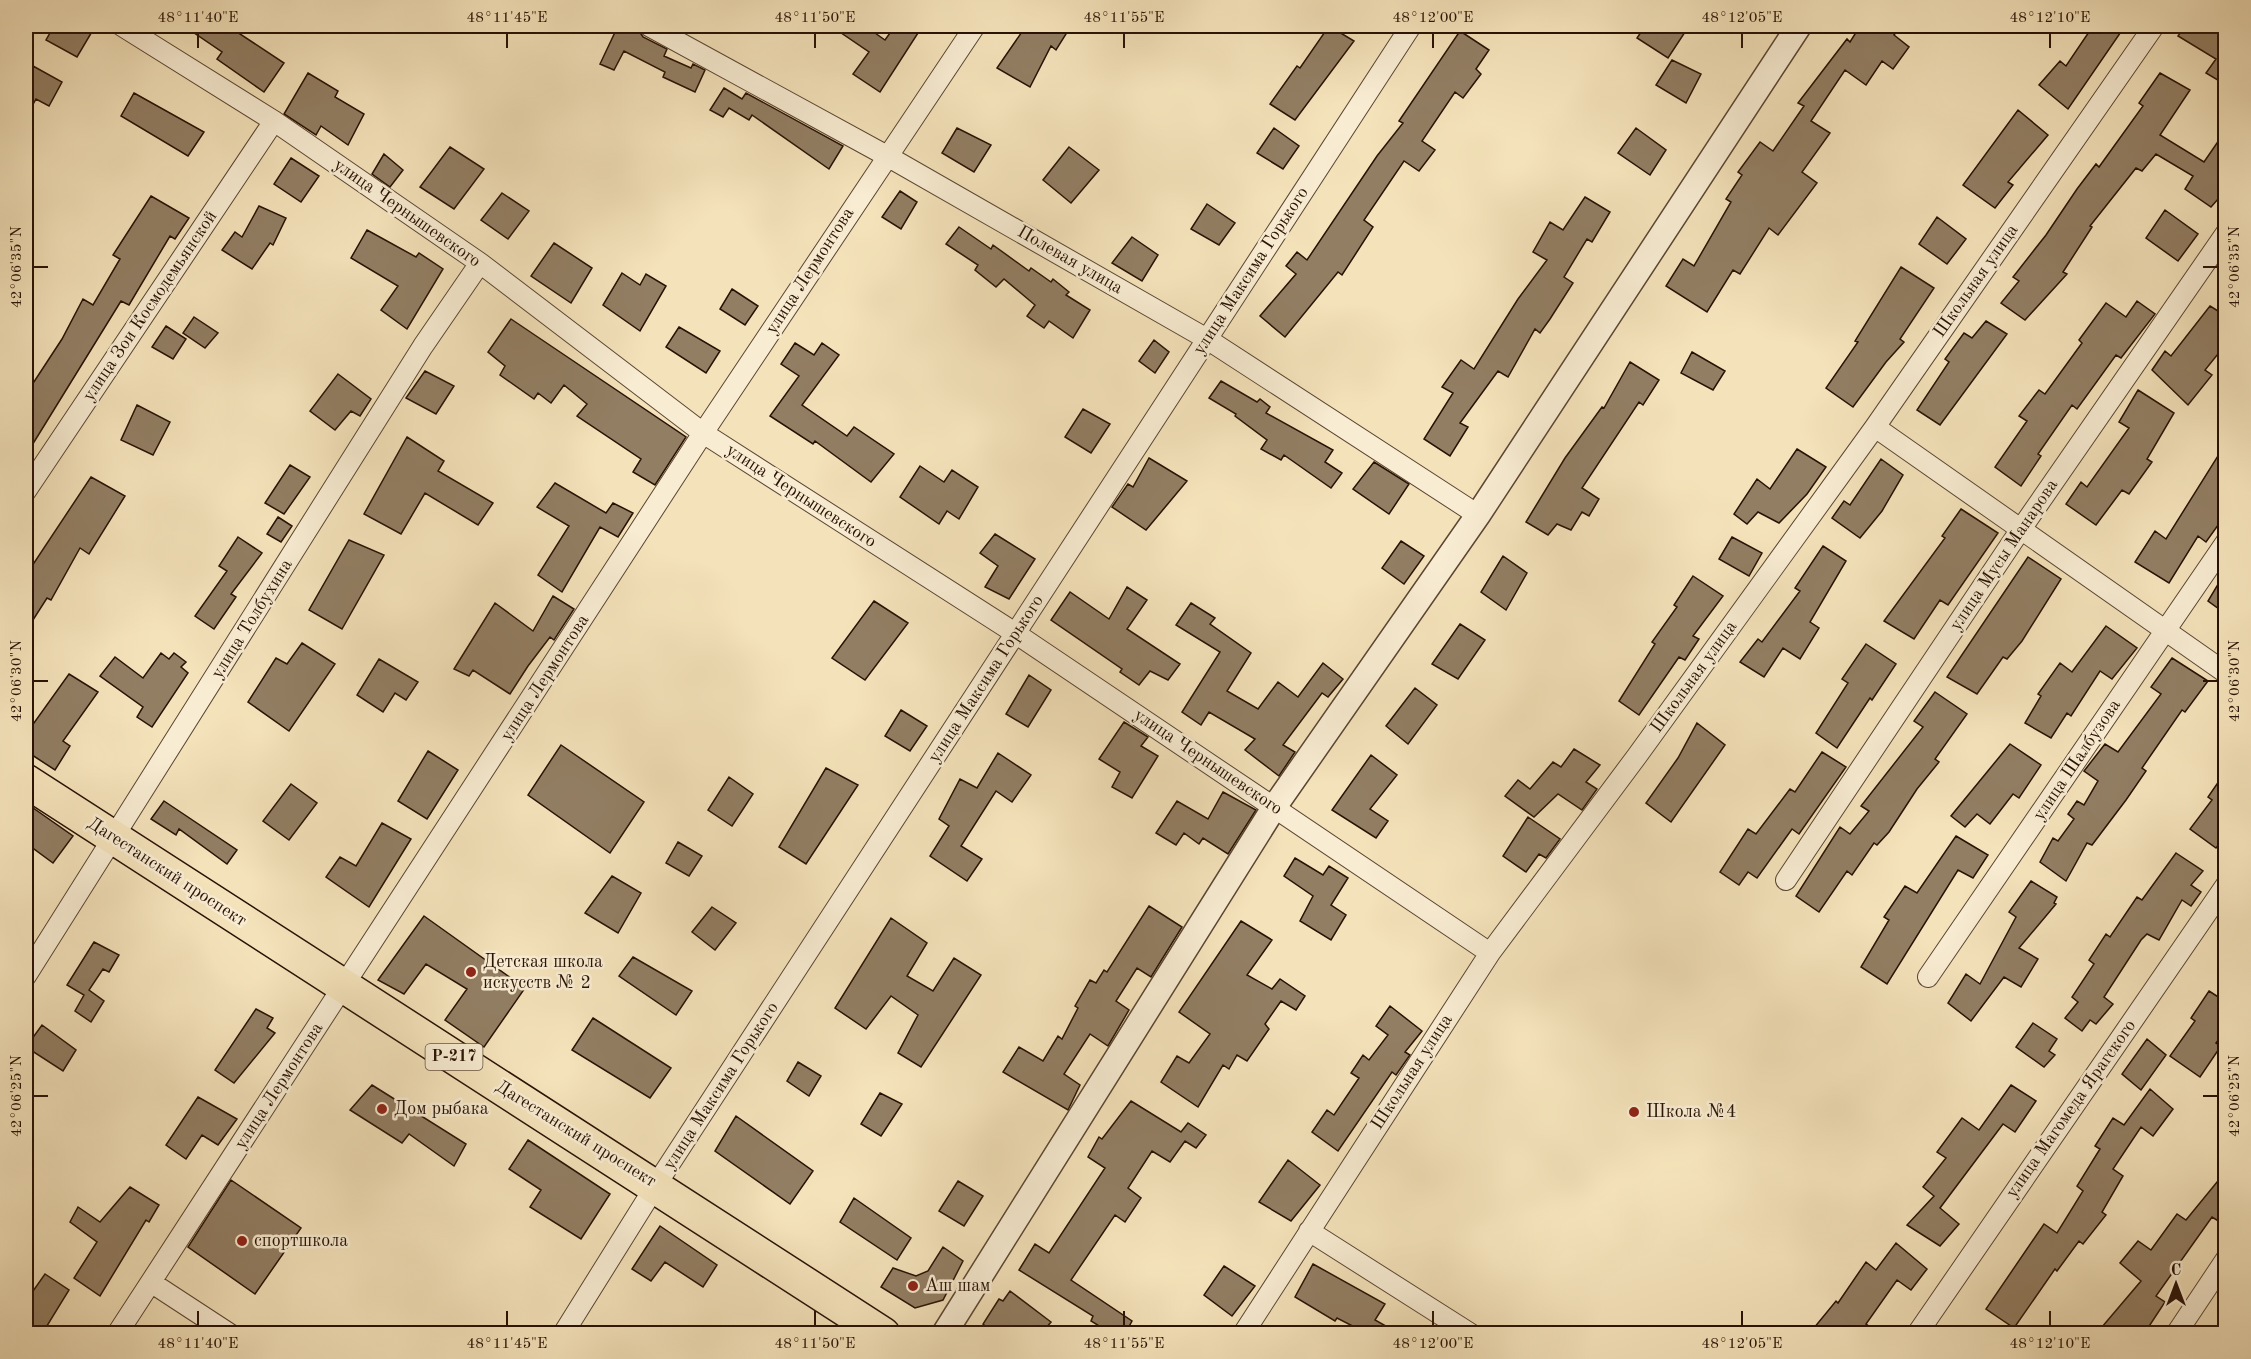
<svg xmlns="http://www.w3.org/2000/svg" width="2251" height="1359" font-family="'Old Standard TT',serif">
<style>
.building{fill:#927e63;stroke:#281104;stroke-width:1.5}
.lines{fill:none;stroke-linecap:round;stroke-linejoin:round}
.minor-casing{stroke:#5b4532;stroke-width:22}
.tertiary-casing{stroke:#5b4532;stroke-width:27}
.trunk-casing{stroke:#281104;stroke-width:36}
.minor{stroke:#f8ecd2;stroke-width:20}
.tertiary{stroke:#f8ecd2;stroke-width:24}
.trunk{stroke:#f4e2ba;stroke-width:33}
.ticks{fill:none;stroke:#281104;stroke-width:2}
.poi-dot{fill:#8f2418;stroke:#f8ecd2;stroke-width:2}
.labels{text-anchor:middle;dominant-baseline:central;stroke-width:5;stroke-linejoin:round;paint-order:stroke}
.shield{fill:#f8ecd2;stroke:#665342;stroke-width:1.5}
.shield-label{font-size:16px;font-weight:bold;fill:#281104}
.street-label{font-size:18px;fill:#281104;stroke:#f8ecd2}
.poi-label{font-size:18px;fill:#281104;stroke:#f8ecd2;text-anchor:start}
.neatline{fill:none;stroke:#281104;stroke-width:2}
.ticks-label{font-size:15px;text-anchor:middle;fill:#281104}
</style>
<rect width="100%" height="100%" fill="#f4e2ba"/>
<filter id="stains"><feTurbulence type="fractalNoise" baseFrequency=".00333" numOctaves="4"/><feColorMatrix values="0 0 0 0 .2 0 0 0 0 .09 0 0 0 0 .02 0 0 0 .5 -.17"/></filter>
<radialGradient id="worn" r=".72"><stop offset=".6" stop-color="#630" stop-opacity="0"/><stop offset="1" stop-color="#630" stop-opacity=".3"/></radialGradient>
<path class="building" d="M54,26H85L93,30L77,57L46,40Z
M184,26H228L284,63L264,92L217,59L222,52Z
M618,26L636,31L637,28L643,37L667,49L664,56L691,68L693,64L705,70L695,92L663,77L665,72L624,51L614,70L600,64Z
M831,26H865L885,40L895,26H906L918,33L880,92L853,74L869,52Z
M1026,26H1071L1056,50L1051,46L1030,87L997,68Z
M1329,26L1354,41L1295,120L1270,104L1297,66L1300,68Z
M1645,26H1689L1668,58L1637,38Z
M1860,26H1901L1894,35L1909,47L1893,69L1882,61L1866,85L1845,70L1811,121L1830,133L1802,172L1817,183L1778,235L1769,228L1740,274L1733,270L1707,312L1666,286L1683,259L1694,266L1731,202L1726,199L1742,175L1738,172L1760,142L1773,151L1804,106L1798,103L1847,39L1850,42Z
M2093,26H2125L2068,109L2039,85L2060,61L2066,66Z
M2185,26H2226V85L2206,73L2216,59L2178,36Z
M1460,31L1489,50L1476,69L1481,74L1463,98L1455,92L1422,141L1435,150L1419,171L1404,161L1364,220L1373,227L1342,275L1338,272L1285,337L1260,316L1296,274L1286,266L1297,252L1307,260L1377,156L1403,123L1399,121Z
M1672,60L1701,74L1686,103L1656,85Z
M33,66L62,82L49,106L36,99L26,117V78Z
M308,73L338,91L335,97L364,114L348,145L321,126L316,135L284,114Z
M2160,73L2190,90L2160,135L2204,162L2226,130V190L2211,207L2185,189L2193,176L2156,154L2142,171L2136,168L2090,226L2092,227L2063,272L2067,274L2025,320L2001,303L2019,281L2013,277L2046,235L2077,189L2096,164L2099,167L2143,106L2139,103Z
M724,88L742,99L746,93L843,146L829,169L752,115L749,120L729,108L723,117L710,110Z
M134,93L204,132L188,156L121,116Z
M2018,110L2048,135L2008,182L2013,185L1995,208L1963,185Z
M957,128L991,145L974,172L942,153Z
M1274,128L1299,146L1283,169L1257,153Z
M1636,128L1666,150L1650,175L1618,153Z
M450,147L484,169L454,209L420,187Z
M1069,147L1099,170L1071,203L1043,180Z
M384,154L403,170L390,187L372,174Z
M291,158L319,176L301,202L274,184Z
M900,191L917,202L901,229L882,217Z
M502,193L529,211L508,239L481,220Z
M151,196L189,218L175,239L170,236L129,305L121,301L26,455V394L62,339L83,299L93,305L120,259L113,255Z
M1585,197L1610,212L1592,242L1587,239L1564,277L1573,283L1550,319L1540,333L1535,329L1508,377L1498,371L1460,423L1468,427L1450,456L1424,439L1453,393L1442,387L1461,360L1474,369L1518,299L1547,260L1533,252L1550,222L1563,230Z
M1207,204L1235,223L1219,245L1191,229Z
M259,206L286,218L273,245L270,243L252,269L222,250L235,232L242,237Z
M2165,210L2198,234L2178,261L2146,238Z
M1937,217L1966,239L1947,264L1919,244Z
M959,227L991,249L993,245L1029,271L1031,268L1051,282L1053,279L1069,292L1066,295L1090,310L1073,338L1049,321L1044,328L1027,316L1035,305L1004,279L996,287L975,270L978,265L946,244Z
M367,230L416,257L419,253L443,269L407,329L381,310L398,286L351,258Z
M1132,237L1158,255L1142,281L1112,263Z
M554,243L592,268L571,303L531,276Z
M1901,267L1934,288L1900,339L1904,342L1886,362L1853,407L1826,388L1858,342L1855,341Z
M622,273L640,285L646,274L666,286L640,331L603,305Z
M732,289L758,306L745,325L720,309Z
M2137,301L2155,314L2121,358L2116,355L2077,409L2072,405L2038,454L2041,456L2021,486L1995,467L2027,421L2019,416L2039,390L2045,394L2082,343L2079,340L2106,303L2126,317Z
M2210,306L2226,316V344L2205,370L2212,375L2188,405L2152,370L2165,351L2171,356Z
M194,317L218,333L205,348L183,333Z
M511,319L686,437L655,485L633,472L641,459L577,416L587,404L564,385L551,403L538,393L534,399L500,375L505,366L488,352Z
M1986,321L2007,334L1940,425L1917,410L1949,362L1945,359L1964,333L1972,338Z
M166,326L186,339L173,359L152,347Z
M679,327L720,351L706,373L666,347Z
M1154,340L1169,352L1155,373L1139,361Z
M795,343L814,355L822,343L839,355L802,405L847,436L854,427L894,454L871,482L815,441L813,444L770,416L799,376L781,364Z
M1692,352L1725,371L1713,390L1681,373Z
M1630,362L1659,380L1643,405L1639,402L1582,488L1599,499L1589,516L1582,512L1571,530L1557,524L1548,535L1526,522L1565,458L1602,407L1604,408Z
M425,371L454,386L436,414L406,398Z
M338,374L371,399L360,416L351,411L335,430L310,411Z
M1221,381L1257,402L1260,399L1270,407L1266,413L1333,450L1325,462L1342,473L1331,488L1284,455L1281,460L1261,449L1267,440L1235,416L1236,414L1209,398Z
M2138,390L2174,413L2147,459L2152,462L2129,494L2122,490L2096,525L2066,504L2081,482L2087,487L2129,428L2119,422Z
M137,405L170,422L153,455L121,440Z
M1083,409L1110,424L1091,453L1065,437Z
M407,437L444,461L438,471L493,503L478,525L425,493L401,534L364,514Z
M2226,443V514L2206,542L2198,536L2169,583L2135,562L2155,531L2166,539Z
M1797,449L1826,467L1807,494L1779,523L1758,512L1747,524L1734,514L1757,479L1770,489Z
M1149,458L1187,481L1146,530L1112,507L1128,484L1133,487Z
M1881,459L1903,475L1882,511L1860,538L1832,518L1844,501L1850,505Z
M1374,462L1409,484L1389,514L1353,489Z
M290,465L310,477L284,514L265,503Z
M920,466L944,482L952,470L978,487L959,519L947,511L939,524L900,497Z
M91,477L125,496L89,554L80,548L51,600L47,598L26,631V575Z
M555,483L606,513L613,503L633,513L618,537L600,527L562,592L538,575L569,526L537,507Z
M1961,509L1998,533L1948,605L1940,600L1914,639L1884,621L1945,538L1942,536Z
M278,517L292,526L281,542L267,534Z
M995,534L1035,559L1009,599L985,587L998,566L980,553Z
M238,537L262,553L231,594L236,597L214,629L195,616L227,571L219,566Z
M1732,537L1762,553L1749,576L1719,559Z
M349,540L384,555L342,629L309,610Z
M1401,541L1424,556L1404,584L1382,568Z
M1823,546L1846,561L1810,622L1819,628L1800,659L1783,648L1764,677L1740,662L1758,639L1762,642L1800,591L1795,588Z
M1503,556L1527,573L1506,610L1481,592Z
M2028,557L2061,579L2022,641L2007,659L2003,657L1977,694L1947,677Z
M2226,571V614L2208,601Z
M1693,576L1723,596L1693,636L1699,639L1685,660L1679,657L1639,715L1619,701L1655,644L1652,642L1677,607L1674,605Z
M1127,587L1147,600L1127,629L1180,664L1168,680L1150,671L1139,685L1120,672L1122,669L1051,620L1070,592L1109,619Z
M553,596L574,609L554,640L550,637L528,666L510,694L473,670L469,676L454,669L495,603L533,631Z
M874,601L908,623L865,680L832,658Z
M1191,603L1215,618L1210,624L1251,653L1227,691L1258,709L1278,682L1298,697L1323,663L1343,679L1328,697L1322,693L1283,745L1295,752L1279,776L1245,750L1255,739L1209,712L1201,725L1182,712L1220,652L1176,625Z
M1460,624L1485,640L1458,679L1432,664Z
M2106,626L2137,648L2112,679L2100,671L2071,716L2067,713L2051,738L2025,723L2041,696L2038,694L2060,663L2072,672Z
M302,643L335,664L289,731L248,702L276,658L287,664Z
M1866,644L1896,664L1872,700L1870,698L1837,748L1816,733L1848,683L1842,679Z
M161,653L169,659L174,653L186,662L181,667L188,673L152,727L137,717L143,707L100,676L115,657L143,678Z
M2172,658L2208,681L2185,712L2182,710L2142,768L2146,771L2126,800L2092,845L2087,843L2066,881L2040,862L2053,838L2058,841L2074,819L2068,814L2077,801L2084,805L2098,781L2084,771L2105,744L2118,752L2161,694L2151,687Z
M379,659L418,682L406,700L395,693L383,712L357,695Z
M69,674L98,692L63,741L70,746L55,770L26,751V717L34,723Z
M1029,675L1051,690L1028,727L1006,714Z
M1415,688L1437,705L1408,744L1386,726Z
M1935,692L1967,714L1935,759L1939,762L1917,789L1889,832L1877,845L1874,843L1852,875L1847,871L1819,912L1796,896L1840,827L1850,834L1869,811L1861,806L1923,727L1914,721Z
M901,710L927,726L910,751L885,736Z
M1124,722L1148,737L1141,746L1158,756L1132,798L1112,787L1120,772L1099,759Z
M1697,723L1725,745L1671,822L1646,803L1678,758Z
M2010,744L2041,765L2019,798L2013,794L1990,824L1977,814L1965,827L1951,816Z
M561,745L644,802L610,853L528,795Z
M1574,749L1600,765L1586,782L1597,789L1582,810L1558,794L1534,817L1505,796L1518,780L1530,789L1553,762L1561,767Z
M428,751L458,770L427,819L398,801Z
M1822,752L1846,767L1799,834L1792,829L1757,878L1748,872L1739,885L1720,872L1748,829L1756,834L1790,789L1795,792Z
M998,753L1031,775L1012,802L996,791L961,846L982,859L967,881L930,856L949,826L939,819L960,779L977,788Z
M1371,755L1397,775L1370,809L1388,821L1376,838L1332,810Z
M826,768L858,785L806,864L779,847Z
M2226,771V836L2216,848L2190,829L2212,800L2208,797Z
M729,777L753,794L732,826L708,810Z
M291,784L317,803L289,840L263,821Z
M1223,792L1256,810L1228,854L1203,838L1199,844L1184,833L1176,845L1156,833L1177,801L1208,819Z
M164,801L237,850L227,864L179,829L176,835L151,819Z
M26,803L73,836L53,863L26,843Z
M1528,817L1560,839L1546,858L1539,854L1526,872L1503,856Z
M382,823L411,839L369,907L326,877L340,857L356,866Z
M1956,836L1988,855L1973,878L1958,870L1887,984L1861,967L1889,920L1884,917L1905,886L1917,893Z
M678,842L702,856L689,876L666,863Z
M2176,853L2203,871L2191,885L2201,892L2191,906L2182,900L2159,940L2147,934L2141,940L2104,997L2113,1004L2096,1024L2090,1020L2082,1031L2065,1018L2078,1002L2072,997L2094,964L2089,960L2106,934L2110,937L2137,897L2142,900Z
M1295,858L1323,875L1329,866L1348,878L1331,905L1346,915L1331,940L1300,921L1313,896L1284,876Z
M612,876L641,893L618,933L585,913Z
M2031,881L2057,897L2054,903L2056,904L2019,948L2038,959L2021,987L2004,977L1971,1021L1948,1003L1966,974L1980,984L2016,917L2009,912Z
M1149,906L1182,927L1151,977L1137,968L1116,1001L1129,1010L1108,1046L1090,1034L1064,1074L1080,1085L1068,1110L1003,1072L1019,1047L1043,1061L1058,1036L1062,1039L1078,1008L1075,1006L1090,980L1096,983L1104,970L1107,972Z
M712,907L736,923L715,950L692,932Z
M424,916L525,988L484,1047L445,1020L467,989L426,964L404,994L378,980Z
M891,918L927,943L907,976L933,991L954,958L981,975L921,1067L898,1053L918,1015L891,996L866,1029L835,1008Z
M1241,921L1272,940L1247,975L1272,989L1280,979L1305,996L1296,1010L1281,1001L1265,1024L1269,1029L1247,1061L1237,1055L1229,1069L1223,1065L1198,1107L1161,1082L1177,1056L1189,1063L1210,1034L1179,1012Z
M94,942L119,955L109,972L103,969L89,990L104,1001L91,1022L75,1011L84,995L67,985Z
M633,957L692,991L676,1015L619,976Z
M2209,991L2226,1002V1030L2216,1043L2221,1046L2200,1077L2170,1056L2195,1021L2191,1018Z
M1390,1006L1422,1031L1405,1052L1410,1055L1396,1075L1392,1072L1338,1151L1312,1132L1327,1110L1334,1115L1359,1078L1351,1073L1363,1055L1369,1060L1388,1035L1376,1026Z
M256,1009L273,1018L267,1028L275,1033L234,1083L215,1070Z
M593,1018L671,1068L650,1098L572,1050Z
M2033,1023L2057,1039L2049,1051L2055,1055L2044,1067L2016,1047Z
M42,1025L76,1050L63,1071L26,1047Z
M2147,1039L2166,1055L2141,1090L2122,1074Z
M798,1062L821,1076L809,1096L787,1081Z
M372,1085L466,1144L454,1166L409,1134L402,1143L350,1110Z
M2011,1085L2036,1101L2015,1132L2003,1124L1940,1208L1959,1224L1940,1246L1907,1225L1934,1196L1923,1187L1946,1158L1937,1152L1962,1118L1979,1130Z
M2150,1089L2173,1109L2153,1136L2141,1127L2113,1169L2123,1176L2102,1212L2106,1215L2083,1244L2079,1241L2057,1271L2055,1269L2014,1328L1986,1309L2044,1224L2057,1233L2083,1191L2077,1186L2100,1149L2095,1146L2113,1118L2124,1125Z
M880,1093L902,1104L881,1136L861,1124Z
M198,1097L237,1119L218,1145L202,1135L186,1159L166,1145Z
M1131,1101L1181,1132L1188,1123L1206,1135L1196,1148L1185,1141L1170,1162L1152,1151L1128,1188L1141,1198L1125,1222L1115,1215L1071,1280L1132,1321L1125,1334H1112L1091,1321L1093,1316L1019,1270L1035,1244L1049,1253L1105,1168L1088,1157L1099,1137L1102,1139Z
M736,1116L813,1171L790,1204L715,1151Z
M528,1140L610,1194L581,1239L530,1207L541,1190L509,1169Z
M1288,1160L1320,1185L1291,1221L1259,1202Z
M2226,1171V1215L2220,1222L2212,1217L2156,1296L2165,1302L2144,1334H2096L2141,1281L2120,1263L2138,1241L2151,1250L2177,1214L2186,1220Z
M231,1180L301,1228L255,1294L188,1247Z
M958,1181L983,1196L964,1226L939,1211Z
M130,1187L159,1205L149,1222L146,1220L100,1296L74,1278L97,1242L70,1222L78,1207L100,1222Z
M854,1198L911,1238L897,1260L840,1222Z
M660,1226L717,1265L703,1287L665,1262L651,1281L632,1269Z
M1896,1243L1927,1269L1911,1290L1897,1280L1866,1324L1880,1334H1809L1836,1301L1838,1303L1866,1262L1876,1270Z
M943,1247L963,1261L943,1300L915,1308L881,1287L893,1268L916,1276L928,1271Z
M1313,1264L1385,1304L1375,1320L1400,1334H1368L1337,1318L1335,1321L1295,1297Z
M1224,1266L1255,1286L1232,1316L1204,1295Z
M45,1274L69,1290L42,1334H26V1301Z
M1010,1291L1051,1322L1041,1334H994L983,1324L999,1299L1003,1301Z"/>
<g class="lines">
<defs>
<path id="minor" d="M122,26L274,121L480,263L703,433L1015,633L1490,953
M649,26L887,156L1207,339L1478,515
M1875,427L2226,673
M26,491L274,121
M1786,880L2021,529L2226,233
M26,976L423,346L480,263
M1928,977L2226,542
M1309,1231L1471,1334
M152,1283L230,1334
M117,1334L703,433L975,26
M563,1334L656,1185L1411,26
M1243,1334L1490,953L1637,756L1875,427L2154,26
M1917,1334L2226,885
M2176,1334L2226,1259"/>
<path id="tertiary" d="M944,1334L1275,806L1478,515L1799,26"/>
<path id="trunk" d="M26,781L883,1334"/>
</defs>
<use href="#minor" class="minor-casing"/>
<use href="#tertiary" class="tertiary-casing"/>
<use href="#trunk" class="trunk-casing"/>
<use href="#minor" class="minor"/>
<use href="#tertiary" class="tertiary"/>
<use href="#trunk" class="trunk"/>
</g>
<path class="ticks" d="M198,33V48M507,33V48M815,33V48M1124,33V48M1433,33V48M1742,33V48M2050,33V48M33,267H48M2203,267H2218M33,681H48M2203,681H2218M33,1096H48M2203,1096H2218M198,1311V1326M507,1311V1326M815,1311V1326M1124,1311V1326M1433,1311V1326M1742,1311V1326M2050,1311V1326"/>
<g class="poi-dot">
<circle cx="471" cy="972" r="6"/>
<circle cx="382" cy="1109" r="6"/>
<circle cx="1634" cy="1112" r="6"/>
<circle cx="242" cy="1241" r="6"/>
<circle cx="913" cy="1286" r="6"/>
</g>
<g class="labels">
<rect class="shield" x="425.5" y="1044" width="57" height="26" rx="4.5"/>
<g class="shield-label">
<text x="454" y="1057">Р-217</text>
</g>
<g class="street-label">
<text transform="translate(407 213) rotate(35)">улица Чернышевского</text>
<text transform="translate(1070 260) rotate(30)">Полевая улица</text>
<text transform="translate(810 271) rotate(-57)">улица Лермонтова</text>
<text transform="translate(1251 271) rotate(-57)">улица Максима Горького</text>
<text transform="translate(1976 281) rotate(-55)">Школьная улица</text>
<text transform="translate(150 306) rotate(-56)">улица Зои Космодемьянской</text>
<text transform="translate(801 496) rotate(33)">улица Чернышевского</text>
<text transform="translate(2004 555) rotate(-56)">улица Мусы Манарова</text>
<text transform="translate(252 619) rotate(-58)">улица Толбухина</text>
<text transform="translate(1694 677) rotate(-54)">Школьная улица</text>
<text transform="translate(545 678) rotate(-57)">улица Лермонтова</text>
<text transform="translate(986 679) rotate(-57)">улица Максима Горького</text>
<text transform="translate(2077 760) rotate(-56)">улица Шалбузова</text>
<text transform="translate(1208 762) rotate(34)">улица Чернышевского</text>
<text transform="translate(167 872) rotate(33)">Дагестанский проспект</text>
<text transform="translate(1412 1072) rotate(-57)">Школьная улица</text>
<text transform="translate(279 1086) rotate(-57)">улица Лермонтова</text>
<text transform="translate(721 1086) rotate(-57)">улица Максима Горького</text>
<text transform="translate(2071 1109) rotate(-55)">улица Магомеда Ярагского</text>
<text transform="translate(576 1134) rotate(32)">Дагестанский проспект</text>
</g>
<g class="poi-label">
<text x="483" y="962">Детская школа<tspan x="483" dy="21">искусств № 2</tspan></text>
<text x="394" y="1109">Дом рыбака</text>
<text x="1646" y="1112">Школа №4</text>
<text x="254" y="1241">спортшкола</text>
<text x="925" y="1286">Аш шам</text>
</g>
</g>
<rect width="2251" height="1359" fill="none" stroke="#f4e2ba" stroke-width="66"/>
<g transform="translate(2176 1284)" stroke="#f8ecd2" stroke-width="4.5" paint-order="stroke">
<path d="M0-4.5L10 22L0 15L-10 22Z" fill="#281104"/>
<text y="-9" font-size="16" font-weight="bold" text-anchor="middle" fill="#281104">С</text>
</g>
<rect x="33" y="33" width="2185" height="1293" class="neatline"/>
<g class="ticks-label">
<text x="198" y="22">48°11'40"E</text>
<text x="507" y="22">48°11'45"E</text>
<text x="815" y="22">48°11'50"E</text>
<text x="1124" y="22">48°11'55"E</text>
<text x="1433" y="22">48°12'00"E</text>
<text x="1742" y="22">48°12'05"E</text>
<text x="2050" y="22">48°12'10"E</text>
<text transform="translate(16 267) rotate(-90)" y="5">42°06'35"N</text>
<text transform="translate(2234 267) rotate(-90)" y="5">42°06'35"N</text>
<text transform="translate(16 681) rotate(-90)" y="5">42°06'30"N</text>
<text transform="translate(2234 681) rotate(-90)" y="5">42°06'30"N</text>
<text transform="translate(16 1096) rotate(-90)" y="5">42°06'25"N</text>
<text transform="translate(2234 1096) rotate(-90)" y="5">42°06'25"N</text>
<text x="198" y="1348">48°11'40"E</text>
<text x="507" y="1348">48°11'45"E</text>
<text x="815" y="1348">48°11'50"E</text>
<text x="1124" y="1348">48°11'55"E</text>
<text x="1433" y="1348">48°12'00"E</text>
<text x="1742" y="1348">48°12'05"E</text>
<text x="2050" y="1348">48°12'10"E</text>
</g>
<rect width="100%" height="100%" filter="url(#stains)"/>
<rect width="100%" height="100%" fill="url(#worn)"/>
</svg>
